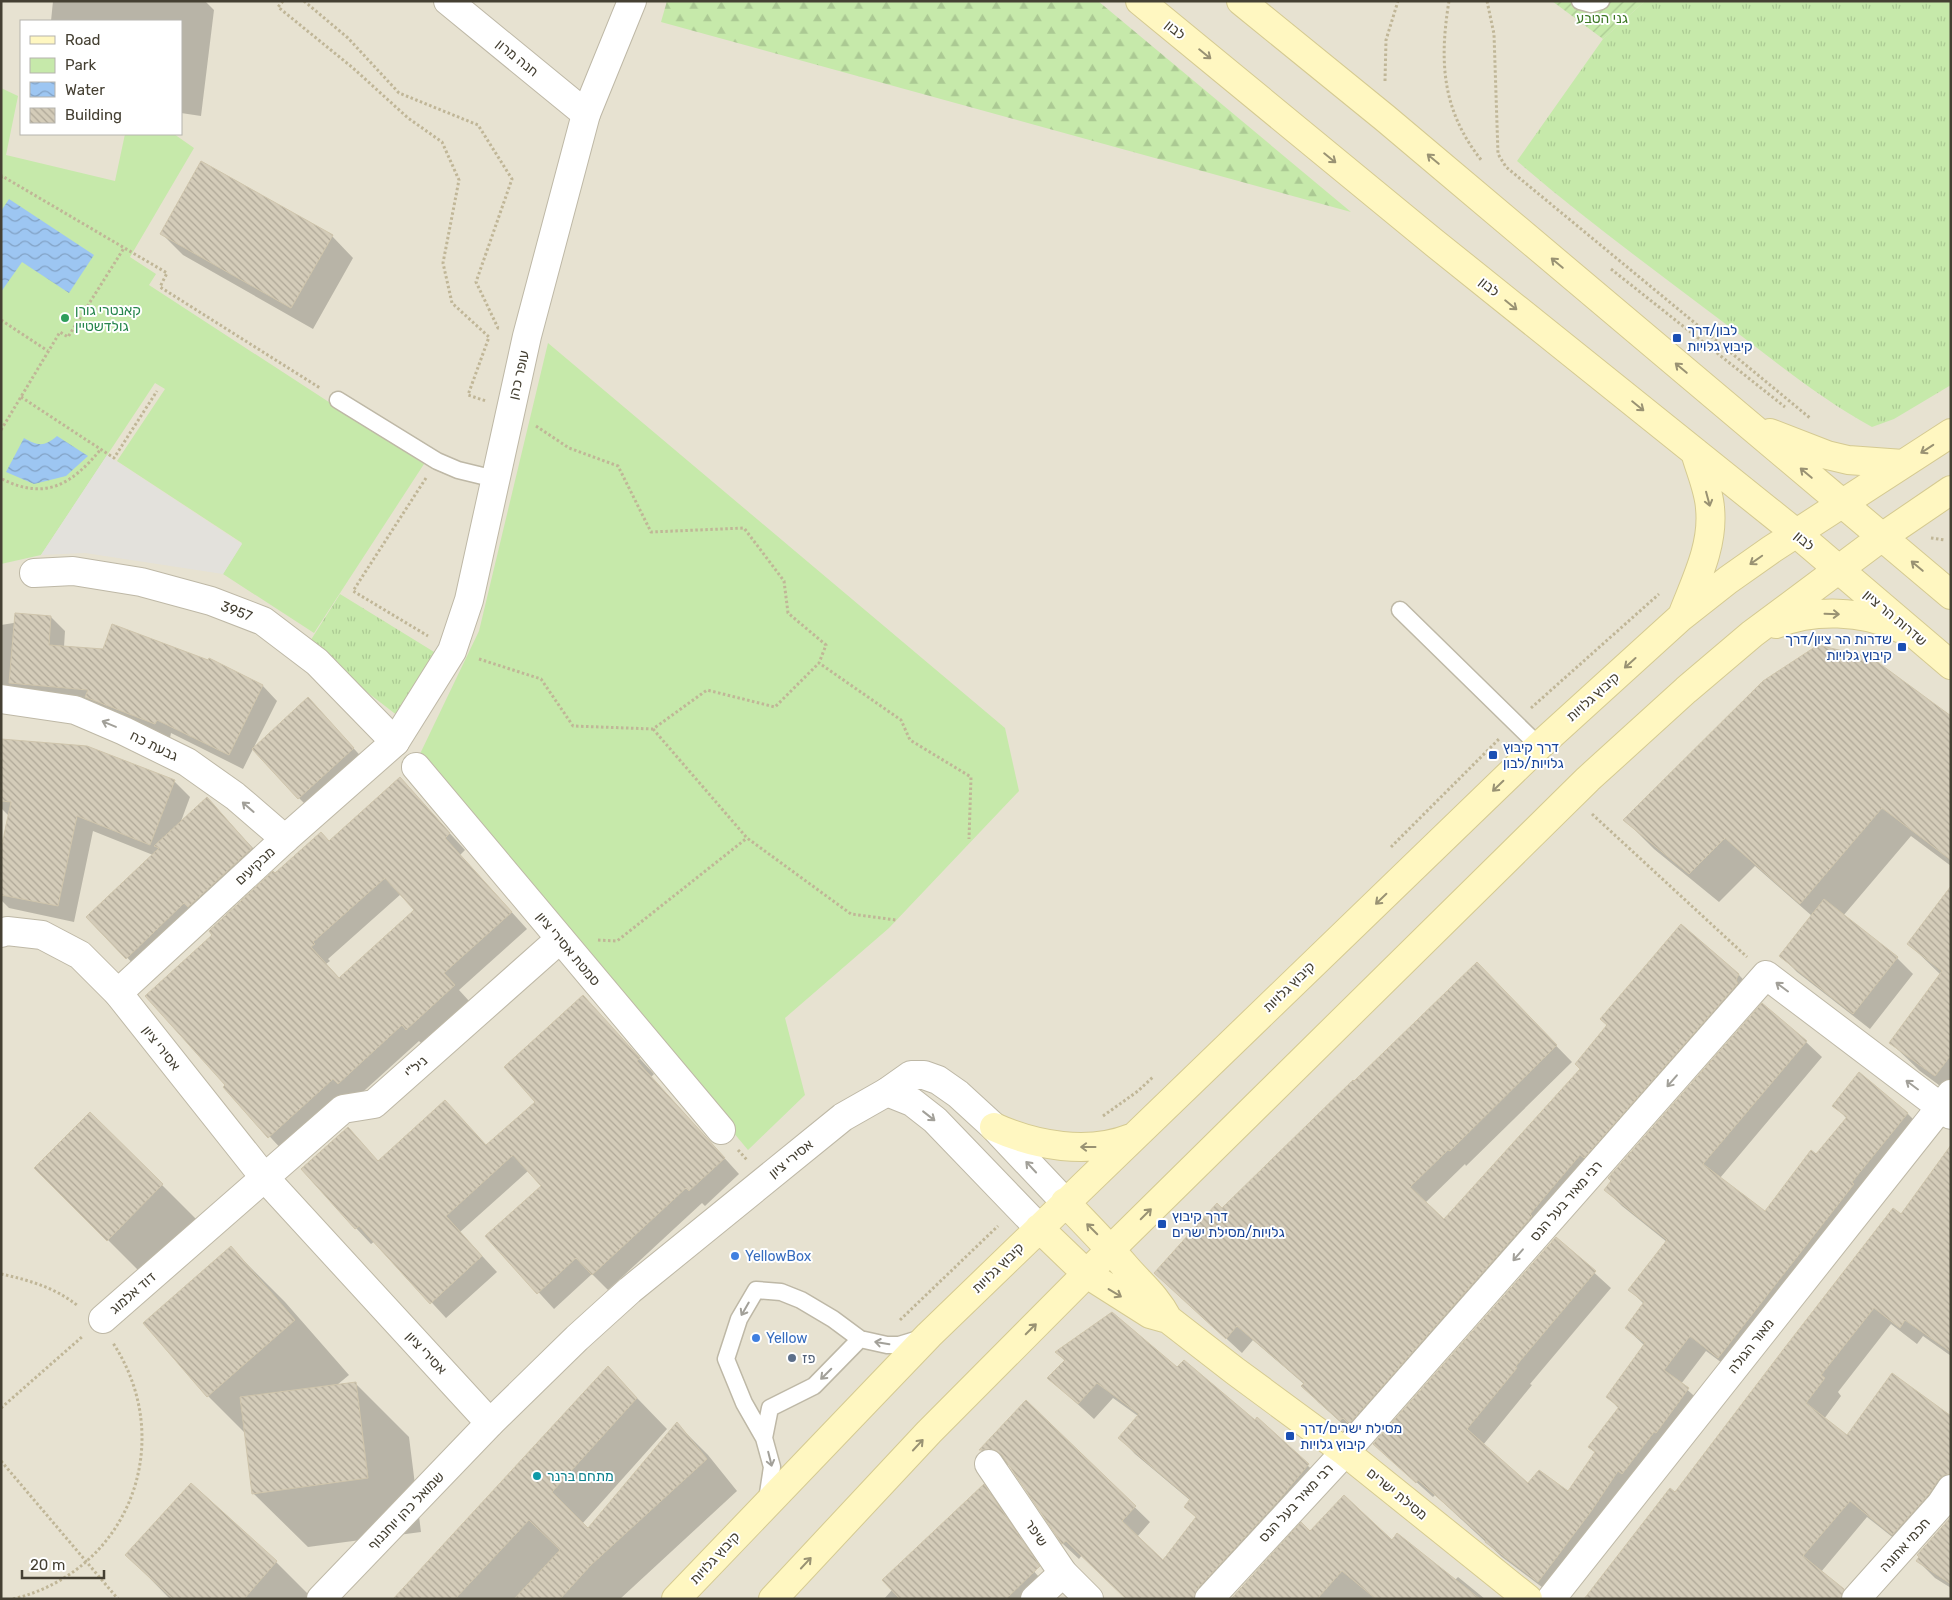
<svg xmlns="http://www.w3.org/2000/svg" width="1952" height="1600" font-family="Rubik,Heebo,sans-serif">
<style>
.residential{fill:#e7e2d1;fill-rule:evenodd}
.grass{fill:url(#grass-tufts)}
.forest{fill:url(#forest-firs)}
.park{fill:#c6e9aa}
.garden{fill:url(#garden-furrows)}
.parking{fill:#e3e1dc}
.water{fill:url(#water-waves)}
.shadow{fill:#0003;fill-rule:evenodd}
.building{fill:url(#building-back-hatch);stroke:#cfc5ac;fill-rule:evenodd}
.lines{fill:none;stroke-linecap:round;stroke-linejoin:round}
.lane-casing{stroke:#beb8a6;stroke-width:19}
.street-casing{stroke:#beb8a6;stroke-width:30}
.secondary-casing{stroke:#d5ca91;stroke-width:30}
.path{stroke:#c0b697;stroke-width:3;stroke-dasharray:2.5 2.5;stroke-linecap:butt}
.lane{stroke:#fff;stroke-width:16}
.street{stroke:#fff;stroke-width:28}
.secondary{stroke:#fff7c1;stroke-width:28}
.oneway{stroke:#999273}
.oneway2{stroke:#a2a099}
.leisure-dot{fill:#2e9e5b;stroke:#fff;stroke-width:2}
.transit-dot{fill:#1a4fb4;stroke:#fff;stroke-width:2}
.shop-dot{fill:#3f7fe0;stroke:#fff;stroke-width:2}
.service-dot{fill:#5c6f8a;stroke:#fff;stroke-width:2}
.culture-dot{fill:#0f9aa8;stroke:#fff;stroke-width:2}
.labels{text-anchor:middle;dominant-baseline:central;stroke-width:4;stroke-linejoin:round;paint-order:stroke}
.park-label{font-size:14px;fill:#3c7825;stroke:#fff}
.street-label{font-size:14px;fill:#454033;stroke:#fff}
.leisure-label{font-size:14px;fill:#27864d;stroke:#fff;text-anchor:start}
.transit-label{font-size:14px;fill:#164399;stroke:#fff;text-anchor:start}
.shop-label{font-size:14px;fill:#366cbe;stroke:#fff;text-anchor:start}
.service-label{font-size:14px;fill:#4e5e75;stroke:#fff;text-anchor:start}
.culture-label{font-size:14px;fill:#0d838f;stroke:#fff;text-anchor:start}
</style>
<defs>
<pattern id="grass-tufts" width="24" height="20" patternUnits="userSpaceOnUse" patternTransform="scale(1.25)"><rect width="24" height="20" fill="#c6e9aa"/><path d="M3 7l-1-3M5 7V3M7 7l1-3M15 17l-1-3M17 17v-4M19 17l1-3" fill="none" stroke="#abc993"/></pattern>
<pattern id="forest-firs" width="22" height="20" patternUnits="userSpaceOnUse" patternTransform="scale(1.25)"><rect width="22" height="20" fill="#c6e9aa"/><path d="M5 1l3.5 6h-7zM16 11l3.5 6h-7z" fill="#abc993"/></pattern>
<pattern id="garden-furrows" width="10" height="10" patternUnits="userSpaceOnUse" patternTransform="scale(1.25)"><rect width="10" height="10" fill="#c6e9aa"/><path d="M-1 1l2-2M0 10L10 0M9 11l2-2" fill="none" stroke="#abc993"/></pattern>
<pattern id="water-waves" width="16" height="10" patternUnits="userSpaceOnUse" patternTransform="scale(1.25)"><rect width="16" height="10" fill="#9dc6f2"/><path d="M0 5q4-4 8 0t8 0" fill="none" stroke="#82a2c5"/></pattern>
<pattern id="building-back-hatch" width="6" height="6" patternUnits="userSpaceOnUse" patternTransform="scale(1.25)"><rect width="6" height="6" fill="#d4ccb9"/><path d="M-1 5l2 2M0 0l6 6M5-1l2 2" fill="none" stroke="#aea797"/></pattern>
</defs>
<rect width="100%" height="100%" fill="#f2f0e4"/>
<path class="residential" d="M1,1H1951V1599H1ZM21,21H181V134H21Z"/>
<path class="grass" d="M1645,1H1951V385L1894,419L1872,427C1819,398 1771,358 1723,322C1653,269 1583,218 1517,161L1603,39Z
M340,594L439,655L398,716L307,646Z"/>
<path class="forest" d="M667,1H1098L1351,212L661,22Z"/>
<path class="park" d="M1,88L18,96L6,155L115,181L125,134H174L194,148L130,257L156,274L149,285L424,464L314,633L223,574L242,543L117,461L165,389L155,383L41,555L1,564Z
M548,343L1005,728L1019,791L889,928L785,1018L805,1095L748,1150L419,756L479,631Z"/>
<path class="garden" d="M1552,1H1645L1603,39Z"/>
<path class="parking" d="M107,455L242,544L223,574L85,553L41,555Z"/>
<path class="water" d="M9,199L94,255L69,293L22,262L1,292V211Z
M57,436L88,456L66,476L34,484L6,472L24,438C38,446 44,447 57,436Z"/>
<path class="shadow" d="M53,1H205L214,10L201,116L181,113V21H51Z
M162,234L332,236L353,258L313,329L183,255Z
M51,617L65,631L64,647L208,662L209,660L263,686L277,701L243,769L171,733L170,738L101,712L25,697L15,687L1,688V625Z
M308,699L369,765L315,814L299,798Z
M1951,718V866L1911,836L1843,916L1897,958L1913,974L1870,1029L1797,972L1781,956L1812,916L1755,866L1719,902L1654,849L1625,820Z
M1,757L174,781L190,797L180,824L207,799L268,864L143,974L88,917L153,855L93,831L74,922L9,908L1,900V855L9,816L1,808Z
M415,795L465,850L460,855L527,929L459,990L470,1002L423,1045L419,1041L355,1099L349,1094L285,1153L224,1087L227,1085L214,935L276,875L330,842ZM401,894L415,910L340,979L326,964L330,961L328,959Z
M1951,888V1094L1920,1071L1891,1043L1941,975L1909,944Z
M1739,975L1754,991L1356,1436L1318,1402L1304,1384L1253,1340L1242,1353L1155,1273L1354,1083L1492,980L1572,1062L1466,1166L1465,1164L1425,1203L1444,1221Z
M583,997L654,1074L651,1077L739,1174L705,1206L702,1203L608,1290L592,1274L554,1309L487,1236L543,1186L528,1171L460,1232L497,1272L446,1318L375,1241L371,1244L356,1228L303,1170L348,1129L379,1162L487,1147L537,1102Z
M1806,1042L1822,1057L1720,1178L1765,1212L1817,1156L1847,1119L1834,1105L1860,1074L1908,1114L1923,1129L1734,1372L1706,1351L1681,1384L1704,1405L1555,1597L1502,1557L1435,1495L1433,1497L1374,1444L1556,1238L1611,1288L1530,1384L1532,1385L1483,1445L1529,1485L1568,1493L1596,1453L1590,1447L1619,1409L1608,1397L1645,1346L1626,1328L1644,1304L1630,1290L1667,1242L1622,1206L1606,1190Z
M90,1113L205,1228L151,1283L36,1168Z
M1951,1159V1356L1923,1336L1917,1344L1891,1324L1838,1392L1841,1396L1824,1419L1847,1437L1951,1418V1504L1910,1551L1867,1517L1821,1572L1851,1599H1586L1676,1494L1901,1216Z
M231,1248L285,1302L349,1375L337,1385L355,1383L409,1437L421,1532L308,1547L253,1493L246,1434L208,1396L145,1324Z
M1057,1352L1178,1369L1255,1421L1257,1418L1324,1481L1217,1599H1128L1082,1555L1079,1559L1063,1544L1010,1465L996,1464L981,1450L1026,1402L1150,1522L1137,1537L1163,1561L1197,1518L1186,1507L1191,1501L1135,1454L1120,1438L1138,1416L1113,1398L1094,1419L1049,1378L1065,1361Z
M608,1368L667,1429L582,1524L588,1529L677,1424L708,1455L737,1491L620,1599H395Z
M191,1485L276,1562L313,1599H170L127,1555Z
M984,1486L999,1501L1019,1530L1007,1542L1049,1588L1037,1599H884Z
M1951,1518V1588L1935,1578L1918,1561Z
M1310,1533L1392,1542L1455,1580L1458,1577L1485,1599H1232Z"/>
<path class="building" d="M201,161L333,235L291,308L160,234Z
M15,613L51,616L49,645L103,649L112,624L208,660L209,658L263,685L229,755L157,720L155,724L85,697L88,690L9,683Z
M1818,645L1872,658L1951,716V860L1882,808L1800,904L1725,838L1689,874L1623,820L1763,681Z
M308,697L354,748L298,799L252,749Z
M1,739L87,746L175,780L150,845L77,816L58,906L1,895V849L11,802L1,801Z
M400,777L450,833L445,838L512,912L444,973L455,985L406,1030L402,1025L338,1084L333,1079L268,1138L223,1087L225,1085L145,996L212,935L209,931L273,871L275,873L321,832L329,841ZM385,878L414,910L339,978L311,947L315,944L313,942Z
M207,797L252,848L188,907L184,903L126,959L86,917L159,848L154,846Z
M1951,886V1055L1935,1076L1889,1043L1942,971L1907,944Z
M1824,899L1898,957L1853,1014L1779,956Z
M1681,924L1739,974L1736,980L1738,983L1584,1158L1580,1155L1530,1214L1532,1216L1349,1424L1343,1418L1340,1421L1301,1386L1304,1383L1237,1326L1226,1339L1154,1273L1217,1203L1222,1208L1353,1080L1354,1081L1477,962L1557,1045L1450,1151L1448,1150L1410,1187L1444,1219L1580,1069L1575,1064L1607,1025L1600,1019Z
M583,995L640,1058L637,1061L725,1158L689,1191L686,1188L592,1275L576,1258L537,1294L485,1236L541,1186L513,1155L446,1216L482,1256L430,1304L359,1226L355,1229L301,1169L348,1127L378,1161L445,1100L486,1145L535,1102L504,1067Z
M1762,1003L1807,1041L1703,1164L1765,1211L1811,1150L1816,1154L1847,1117L1832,1106L1859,1072L1908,1113L1852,1182L1854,1184L1718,1358L1690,1336L1664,1370L1689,1388L1656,1433L1654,1432L1622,1474L1618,1471L1592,1510L1538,1582L1485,1542L1486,1540L1418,1480L1416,1483L1373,1444L1556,1237L1596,1271L1515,1367L1517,1368L1467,1429L1528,1483L1539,1470L1568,1491L1595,1452L1588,1447L1619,1407L1606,1397L1645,1343L1625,1328L1644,1302L1628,1290L1667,1240L1604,1190L1611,1181L1608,1178Z
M90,1112L163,1184L107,1241L34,1168Z
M1951,1145V1352L1905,1320L1900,1328L1874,1308L1821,1375L1825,1378L1806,1403L1847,1435L1892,1373L1951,1416V1474L1944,1475L1938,1480L1929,1494L1892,1535L1850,1501L1803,1556L1844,1589L1841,1599H1584L1670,1488L1675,1492L1786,1346L1893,1208L1901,1214Z
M231,1246L295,1320L207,1397L143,1323Z
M1112,1312L1177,1367L1184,1360L1255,1420L1257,1417L1309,1464L1278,1501L1198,1588L1194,1599H1126L1066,1541L1062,1544L1002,1455L995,1450H979L1026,1400L1136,1506L1122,1521L1163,1560L1196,1517L1184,1507L1190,1499L1118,1438L1139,1414L1097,1383L1078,1404L1047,1378L1065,1360L1055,1352Z
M608,1366L637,1398L552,1492L588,1528L677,1422L707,1459L591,1565L560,1599H514L560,1550L529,1520L455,1599H393Z
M356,1382L368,1478L252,1494L240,1397Z
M191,1483L277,1561L244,1599H173L125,1555Z
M984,1484L1040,1566L1006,1599H900L882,1580Z
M1344,1495L1392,1540L1397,1533L1480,1599H1376L1342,1571L1317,1599H1231L1301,1522L1310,1531Z
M1951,1517V1584L1916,1561L1919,1557L1917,1555Z"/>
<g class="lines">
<defs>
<path id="lane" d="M1580,1L1591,4L1601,1
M338,400L437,461L458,470L495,479
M1400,610L1539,746
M764,1438L770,1408L814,1386L860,1339
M767,1500L772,1467L764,1438L744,1403L726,1359L739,1319L756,1290L781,1292L801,1300L833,1319L860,1339L887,1345H899L922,1338"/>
<g id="street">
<path d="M448,1L586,114"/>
<path id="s1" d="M34,573L73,571L141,582L211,601L263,621L317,662L395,742"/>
<path d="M1,699L75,710L124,731L187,762L235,796L285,839"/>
<path d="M416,767L721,1130"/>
<path d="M1,933L7,931L42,935L80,955L118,993L264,1177L490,1423"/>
<path d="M118,993L285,839L395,742L452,651L469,600L527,336L586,114L632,1"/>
<path d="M887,1092L912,1102L935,1120L1039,1228"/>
<path d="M103,1319L343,1109L374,1104L560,939"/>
<path d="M989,1464L1063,1573L1089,1599"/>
<path d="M321,1599L490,1423L577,1338L630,1290L843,1117L887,1092L911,1075H924L938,1080L958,1094L994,1127L1065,1202"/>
<path d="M1035,1599L1063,1573"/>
<path d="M1209,1599L1345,1452L1766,975L1951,1115"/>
<path d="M1551,1599L1951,1094"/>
<path d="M1856,1599L1941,1504L1951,1489"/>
</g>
<path id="secondary" d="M1140,1L1432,241L1796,533L1951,665
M1241,1L1385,118L1951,595
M1770,433L1827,455L1848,460L1903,464
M1682,616C1695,582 1714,546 1710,508C1709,490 1700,470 1695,452
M1776,624C1813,609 1863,610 1899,628
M994,1127C1036,1146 1088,1155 1131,1138
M1065,1202C1085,1223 1105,1243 1124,1265C1140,1284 1156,1296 1168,1319
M1039,1228L1087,1274L1150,1314L1168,1319L1235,1371L1345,1452L1528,1599
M676,1599L929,1335L1539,746L1681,617L1728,580L1772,549L1951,433
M773,1599L929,1432L1111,1249L1588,779L1686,690L1752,634L1882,537L1951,490"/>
</defs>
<use href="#lane" class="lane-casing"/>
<use href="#street" class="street-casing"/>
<use href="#secondary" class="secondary-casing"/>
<path class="path" d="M283,1L278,7L353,68L408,118L442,142L459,180L443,263L452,303L489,337L468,395L486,401
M304,1L348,38L399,93L478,125L512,179L476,282L498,328H501
M1449,1C1439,62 1442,111 1482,161
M1487,1L1494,34L1498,154L1506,167L1810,418
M1385,81L1386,40L1398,1
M1,178L2,176L167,273L160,287L320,388
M1611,269L1785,407
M1,320L48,351
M21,397L114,458L157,391
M536,426L569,448L618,466L651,532L744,528L784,581L788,613L826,645L819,663L901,720L910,740L971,777L969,839
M1,430L60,332L68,337L124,248
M426,478L353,591L428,636
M2,479C46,501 72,484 101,449
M1931,538L1945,540
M479,659L541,679L573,726L653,729L707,690L775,707L819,663
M1531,708L1659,594
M653,729L747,838L851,914L896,920
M1592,814L1747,957
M1391,847L1500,738
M598,940L617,941L747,838
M1103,1116L1138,1091L1153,1077
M738,1150L747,1160
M1,1274C29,1280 56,1288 78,1306
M900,1320L998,1226
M1,1408L83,1336
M1,1461L118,1599
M13,1599C129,1571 178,1442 113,1343"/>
<use href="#lane" class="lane"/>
<use href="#street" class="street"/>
<use href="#secondary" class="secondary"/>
</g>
<defs><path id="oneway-shaft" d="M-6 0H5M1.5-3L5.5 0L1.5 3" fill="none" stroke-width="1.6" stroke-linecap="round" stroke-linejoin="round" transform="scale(1.25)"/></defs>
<g class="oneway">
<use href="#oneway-shaft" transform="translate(1205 54) rotate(39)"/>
<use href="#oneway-shaft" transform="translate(1330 158) rotate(39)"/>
<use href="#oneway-shaft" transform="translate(1433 159) rotate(-140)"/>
<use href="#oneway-shaft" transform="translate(1557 263) rotate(-140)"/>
<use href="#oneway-shaft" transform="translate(1511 305) rotate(39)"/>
<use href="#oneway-shaft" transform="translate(1681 368) rotate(-140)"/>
<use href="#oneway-shaft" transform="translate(1638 406) rotate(39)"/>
<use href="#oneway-shaft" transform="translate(1927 449) rotate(147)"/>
<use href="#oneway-shaft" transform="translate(1806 473) rotate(-140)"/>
<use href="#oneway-shaft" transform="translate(1708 499) rotate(75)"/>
<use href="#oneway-shaft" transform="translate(1756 560) rotate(145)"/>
<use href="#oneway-shaft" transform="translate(1917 566) rotate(-140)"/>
<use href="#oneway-shaft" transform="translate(1832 614) rotate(2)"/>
<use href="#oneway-shaft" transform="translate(1630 663) rotate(138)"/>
<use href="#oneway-shaft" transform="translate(1498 786) rotate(136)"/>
<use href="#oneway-shaft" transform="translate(1381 899) rotate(136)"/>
<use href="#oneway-shaft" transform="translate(1088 1147) rotate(-180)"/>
<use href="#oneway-shaft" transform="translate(1146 1214) rotate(-45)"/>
<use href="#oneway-shaft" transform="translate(1092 1229) rotate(-135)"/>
<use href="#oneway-shaft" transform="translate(1115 1293) rotate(31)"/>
<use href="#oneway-shaft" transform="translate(1031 1329) rotate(-45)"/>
<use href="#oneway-shaft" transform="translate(918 1445) rotate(-47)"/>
<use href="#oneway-shaft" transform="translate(806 1563) rotate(-47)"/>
</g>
<g class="oneway2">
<use href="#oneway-shaft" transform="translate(109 724) rotate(-157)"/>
<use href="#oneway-shaft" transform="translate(248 807) rotate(-139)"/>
<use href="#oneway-shaft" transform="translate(1782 987) rotate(-143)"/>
<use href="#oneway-shaft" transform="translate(1672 1081) rotate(131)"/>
<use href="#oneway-shaft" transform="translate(1912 1085) rotate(-143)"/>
<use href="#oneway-shaft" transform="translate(929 1116) rotate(38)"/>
<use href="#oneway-shaft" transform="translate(1031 1167) rotate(-133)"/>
<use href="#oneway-shaft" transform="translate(1518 1255) rotate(131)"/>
<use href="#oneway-shaft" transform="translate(745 1309) rotate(120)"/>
<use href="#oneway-shaft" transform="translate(882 1343) rotate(-171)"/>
<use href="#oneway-shaft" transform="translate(826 1374) rotate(135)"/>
<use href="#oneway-shaft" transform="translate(770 1459) rotate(76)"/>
</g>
<circle class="leisure-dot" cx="65" cy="318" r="5"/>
<g class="transit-dot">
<rect x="1672" y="333" width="10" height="10" rx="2.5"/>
<rect x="1897" y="642" width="10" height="10" rx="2.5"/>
<rect x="1488" y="750" width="10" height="10" rx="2.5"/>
<rect x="1157" y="1219" width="10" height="10" rx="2.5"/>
<rect x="1285" y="1431" width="10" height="10" rx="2.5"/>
</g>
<g class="shop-dot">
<circle cx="735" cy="1256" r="5"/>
<circle cx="756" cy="1338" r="5"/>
</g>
<circle class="service-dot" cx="792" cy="1358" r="5"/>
<circle class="culture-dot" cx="537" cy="1476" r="5"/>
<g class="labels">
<g class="park-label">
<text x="1602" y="18">גני הטבע</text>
</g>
<g class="street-label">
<text transform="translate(1175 30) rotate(39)">לבון</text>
<text transform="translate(517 58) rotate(39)">חנה מרון</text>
<text transform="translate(1489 287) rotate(39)">לבון</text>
<text transform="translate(519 375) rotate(-77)">עופר כהן</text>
<text transform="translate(1804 541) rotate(40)">לבון</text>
<text stroke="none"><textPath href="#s1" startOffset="208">3957</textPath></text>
<text transform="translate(1895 618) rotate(40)">שדרות הר ציון</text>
<text transform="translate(1593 697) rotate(-42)">קיבוץ גלויות</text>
<text transform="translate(154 746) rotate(26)">גבעת כח</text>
<text transform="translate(255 866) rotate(-43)">מבקיעים</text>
<text transform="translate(568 949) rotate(50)">סמטת אסירי ציון</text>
<text transform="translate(1289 987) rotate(-44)">קיבוץ גלויות</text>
<text transform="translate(161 1048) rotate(52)">אסירי ציון</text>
<text transform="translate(416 1067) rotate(-41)">ניל"י</text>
<text transform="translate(791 1159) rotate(-39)">אסירי ציון</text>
<text transform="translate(1566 1201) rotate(-49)">רבי מאיר בעל הנס</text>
<text transform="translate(998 1268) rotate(-44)">קיבוץ גלויות</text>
<text transform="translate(133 1293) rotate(-41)">דוד אלמוג</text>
<text transform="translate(1751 1346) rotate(-52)">מאור הגולה</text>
<text transform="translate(426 1353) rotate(47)">אסירי ציון</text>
<text transform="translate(1397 1494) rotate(39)">מסילת ישרים</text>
<text transform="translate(1296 1503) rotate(-47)">רבי מאיר בעל הנס</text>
<text transform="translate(406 1511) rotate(-46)">שמואל כהן יוחננוף</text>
<text transform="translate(1036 1533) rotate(56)">שיפר</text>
<text transform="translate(1905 1545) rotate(-48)">חכמי אתונה</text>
<text transform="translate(715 1558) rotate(-47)">קיבוץ גלויות</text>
</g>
<g class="leisure-label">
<text x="75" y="310">קאנטרי גורן<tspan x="75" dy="16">גולדשטיין</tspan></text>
</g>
<g class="transit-label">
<text x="1687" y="330">לבון/דרך<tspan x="1687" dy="16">קיבוץ גלויות</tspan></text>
<text x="1892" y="639" text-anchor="end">שדרות הר ציון/דרך<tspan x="1892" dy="16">קיבוץ גלויות</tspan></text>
<text x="1503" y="747">דרך קיבוץ<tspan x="1503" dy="16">גלויות/לבון</tspan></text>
<text x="1172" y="1216">דרך קיבוץ<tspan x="1172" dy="16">גלויות/מסילת ישרים</tspan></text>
<text x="1300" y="1428">מסילת ישרים/דרך<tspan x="1300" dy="16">קיבוץ גלויות</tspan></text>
</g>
<g class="shop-label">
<text x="745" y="1256">YellowBox</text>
<text x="766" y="1338">Yellow</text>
</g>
<g class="service-label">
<text x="802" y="1358">פז</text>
</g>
<g class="culture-label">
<text x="547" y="1476">מתחם ברנר</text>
</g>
</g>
<rect width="1952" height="1600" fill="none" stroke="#454033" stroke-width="5"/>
<rect x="20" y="20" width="162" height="115" fill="#ffffff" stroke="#b5b3ad"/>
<rect x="30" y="36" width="25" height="8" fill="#fff7c1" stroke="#b5b3ad"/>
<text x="65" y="45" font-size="15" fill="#454033">Road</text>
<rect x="30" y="58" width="25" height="15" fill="#c6e9aa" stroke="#b5b3ad"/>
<text x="65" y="70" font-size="15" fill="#454033">Park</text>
<rect x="30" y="82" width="25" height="15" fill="url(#water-waves)" stroke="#b5b3ad"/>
<text x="65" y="95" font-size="15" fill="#454033">Water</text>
<rect x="30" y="108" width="25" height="15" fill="url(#building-back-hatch)" stroke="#b5b3ad"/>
<text x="65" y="120" font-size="15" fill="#454033">Building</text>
<path d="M22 1570v8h82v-8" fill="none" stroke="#454033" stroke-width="2.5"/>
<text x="30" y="1570" font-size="15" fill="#454033" stroke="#ffffff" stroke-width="4" paint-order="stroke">20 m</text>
</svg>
